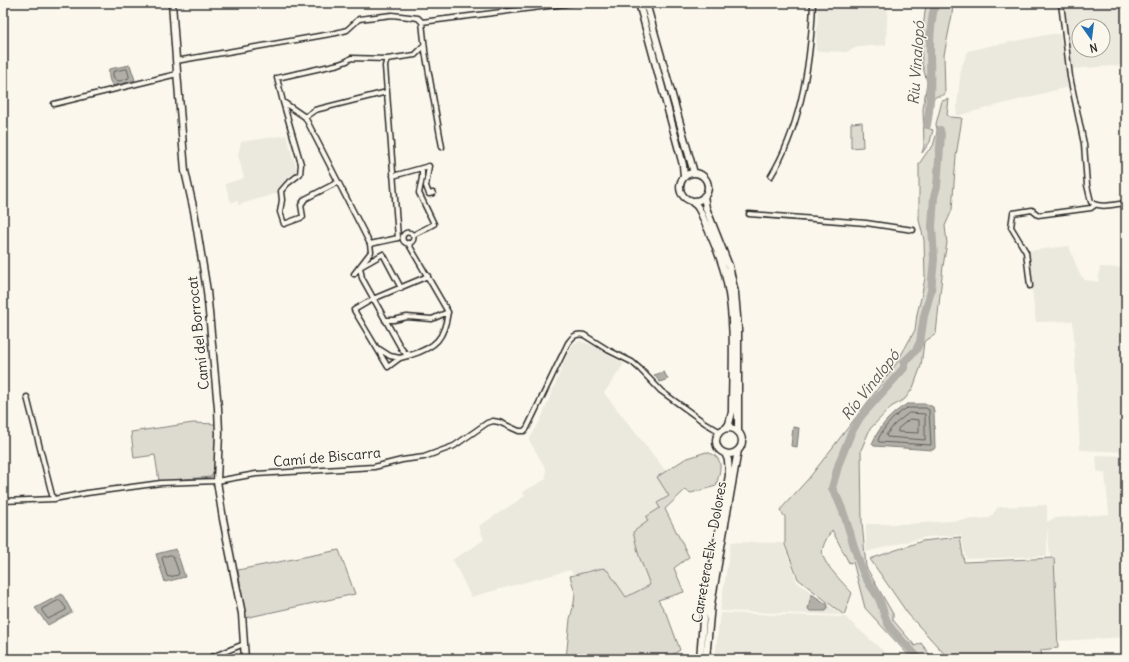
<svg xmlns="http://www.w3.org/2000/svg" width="1129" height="662" font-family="Delius,sans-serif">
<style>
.built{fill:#ebe8de;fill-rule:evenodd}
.green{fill:#dddad0;stroke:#84827e}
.water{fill:#b1afa7;stroke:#7b7a75}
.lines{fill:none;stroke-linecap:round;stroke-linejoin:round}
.shore{stroke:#61605d;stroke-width:1}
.river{stroke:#b1afa7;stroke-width:8}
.street-casing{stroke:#2b2b2b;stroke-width:7}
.secondary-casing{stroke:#2b2b2b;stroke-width:9}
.street{stroke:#fbf7ec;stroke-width:4}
.secondary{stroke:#fbf7ec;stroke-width:6}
.labels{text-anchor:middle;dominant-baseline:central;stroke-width:3;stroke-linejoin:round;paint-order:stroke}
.street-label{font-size:14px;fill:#2b2b2b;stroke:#fbf7ec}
.water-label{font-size:15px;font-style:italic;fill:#5a5956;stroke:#fbf7ec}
</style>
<rect width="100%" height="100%" fill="#fbf7ec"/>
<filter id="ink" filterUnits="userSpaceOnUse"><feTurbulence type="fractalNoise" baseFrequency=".025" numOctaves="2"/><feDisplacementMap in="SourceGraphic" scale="8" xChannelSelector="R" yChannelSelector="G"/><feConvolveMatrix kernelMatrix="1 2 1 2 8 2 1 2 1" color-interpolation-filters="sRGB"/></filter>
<g filter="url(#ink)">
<path class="built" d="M818,3H888L886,45L858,47L846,52L816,51Z
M1065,3H1126V65L1072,69ZM1079,26H1103V50H1079Z
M1051,34H1060L1068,87L956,116L961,68L968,51L993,45L1001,44Z
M286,135L296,166V172L288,177L279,187L278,193L238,205V201L231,202L225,184L244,178L238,155L241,142Z
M1069,246L1079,273L1085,280L1098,282L1100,267L1126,268V452L1080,450L1073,321L1036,322L1027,251Z
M580,341L594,346L624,364L604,393L666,471L657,477L669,496L657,503L660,508L646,517L649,521L633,532L639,556L650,585L626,597L608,571L574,575L570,570L471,597L454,562L452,560L484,540L479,526L525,496L523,492L546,479V469L529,440L541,419L568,353L574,343Z
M1096,455L1126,456V637L1059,641L1047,528V556L966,559L961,535L926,537L866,552V524H908L990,518L998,507L1047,505V522L1054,518L1109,514L1105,473L1097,471Z
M731,542L783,543L797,582L842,615L720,611Z
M720,613L845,617L892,659H715Z"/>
<path class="green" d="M926,3H953L952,15L944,55L945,94L941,96H937L933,99L927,128L933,130L930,142L922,153L924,146L923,109L927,82L922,64L921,45Z
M949,99L947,115L950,117L962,118L956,156L952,210L945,226L947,243L943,266L936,334L924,342L921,366L913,388L905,399L891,407L870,429L861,450L862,522L866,567L893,614V620L915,646L921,643L933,659H912L865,608L853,562L849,563L832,530C828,536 820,548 823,556C825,565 845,585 852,593L844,615L798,579L785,545V517L780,510L809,478L870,399L896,364L915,330L917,314L921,298L925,278L924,240L919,220V164L927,152L933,146L937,132L936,124L942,101Z
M862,122L863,147L851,148V123Z
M193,423L216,424L214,471L211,477L159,481L155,455L134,458L131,432Z
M706,452C726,457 720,470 716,486L691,493L685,490L665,509L689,557L674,568L684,592L658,600L668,617L680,650L669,657L661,659H566L570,619L574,603L575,593L570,576L603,568L608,571L626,597L650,585L639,556L633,532L648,521L646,517L660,508L657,503L669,496L657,477L685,459Z
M960,537L964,562L1054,558L1058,648L1041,650L1042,659H949L908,614L870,559L922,541Z
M339,550L355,594L245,618L238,570Z"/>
<path class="water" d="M130,65L135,80L113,86C109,82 108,74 109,69Z
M664,372L668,379L660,382L654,375Z
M907,404H927L933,407L934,412L935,448L933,450L874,446L872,444C879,427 890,414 907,404Z
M793,427L799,428L797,447L791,446Z
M176,549L185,577L165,582L156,554Z
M62,594L72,612L48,625L35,608Z
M811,595H813L828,605L826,611H810L808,609Z"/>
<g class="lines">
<path class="shore" d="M127,69L129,76V78L120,81L115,80L113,75V72Z
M907,408H926L929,410L931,445L879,442L878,440C883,427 895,415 907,408Z
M909,413L925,414V440L887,437L886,435L894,425Z
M910,419L919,420V433L898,432V429Z
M171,555L173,556L179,573L178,575L169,577L167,576L162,558L163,557Z
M60,600L66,608V610L48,619L42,611V609Z"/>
<path class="river" d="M927,125C932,99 930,73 930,47C930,32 932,17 935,3
M919,659C910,648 899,639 890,627C884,618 883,608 879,599C874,589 867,582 863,572C851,544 848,515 832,488L839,463L851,433L861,416L904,368V362L916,350L920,342L924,316L931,291L934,259L932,226L934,197L937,186L941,135L940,130"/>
<defs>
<path id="street" d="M1061,3L1070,77L1084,144L1087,185L1091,202C1100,209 1115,204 1126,203
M425,50L422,22L573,3
M425,51L442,147
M176,61L336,33L347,30L359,19L392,15L418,18L422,22
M283,102L301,164L300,174L287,184L281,191L282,200L280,212L284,224L303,217L301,205L305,199L338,182
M54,104L177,74
M305,117L283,102L277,78L339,64L347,61L351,58L387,59
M393,176L429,166L426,186L429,194L433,193
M771,176C802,125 811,61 813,3
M749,214L866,223L913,230
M402.5 238a5.5 5.5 0 1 1 11 0a5.5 5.5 0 1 1-11 0Z
M413,235L434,224L419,193L422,178V168
M370,244L305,117L315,110L387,92
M354,274L371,252L370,244L398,238L385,66L387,59L415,55L424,46
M1030,286L1026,252L1011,227L1013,213L1032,210L1038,215L1091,208L1095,205
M401,288L383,254L360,267L362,278L401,348L405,353L411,355C436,347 444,339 448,312L408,243
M385,320H394L407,317L432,319L448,312
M379,349L390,356L400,358
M411,355L400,358L388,367L354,310L373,299L428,276
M27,397L53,499
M3,501L54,499L87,493L161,483L217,481L256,474L374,467L402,460L424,457L454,446L487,423L493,421L499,422L519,431H524L527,428L568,343C572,337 576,333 584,335L608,350L632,362L640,369L661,391L705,423L719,431
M207,659L244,644"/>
<path id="secondary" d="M172,3L176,59L185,171L194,211L207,291L218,408L219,433L217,481L223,519L242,614L245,659
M639,3L683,165L684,177
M646,3L694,173
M680 187a14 14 0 1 1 28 0a14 14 0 1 1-28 0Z
M704,196L706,208L729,266L735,293L738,328V432
M690,200L697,206L700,211C710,234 722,258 727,283C736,325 732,370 732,412L729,424L726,428
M716 441a13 13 0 1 1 26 0a13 13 0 1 1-26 0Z
M700,659L703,620L729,475L728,460L725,453
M706,659L711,604L738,450"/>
</defs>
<use href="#street" class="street-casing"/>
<use href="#secondary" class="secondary-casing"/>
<use href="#street" class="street"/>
<use href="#secondary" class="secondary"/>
</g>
</g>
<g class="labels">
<g class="street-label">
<text transform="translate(198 333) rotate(-96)">Camí del Borrocat</text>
<text transform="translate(327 457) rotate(-5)">Camí de Biscarra</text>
<text transform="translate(709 552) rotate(-80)">Carretera Elx - Dolores</text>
</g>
<g class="water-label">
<text transform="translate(916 63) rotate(-86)">Riu Vinalopó</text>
<text transform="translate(870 385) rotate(-52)">Río Vinalopó</text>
</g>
</g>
<rect width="1129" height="662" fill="none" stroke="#fbf7ec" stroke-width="16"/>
<rect x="8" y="8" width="1113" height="646" fill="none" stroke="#2b2b2b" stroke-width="1.5" filter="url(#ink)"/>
<g transform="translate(1091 38) rotate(166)"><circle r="19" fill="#fbf7ec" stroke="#a8a59f"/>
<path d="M0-3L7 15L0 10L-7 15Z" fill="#1f6fb2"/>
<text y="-6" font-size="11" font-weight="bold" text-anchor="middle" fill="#2b2b2b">N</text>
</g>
</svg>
